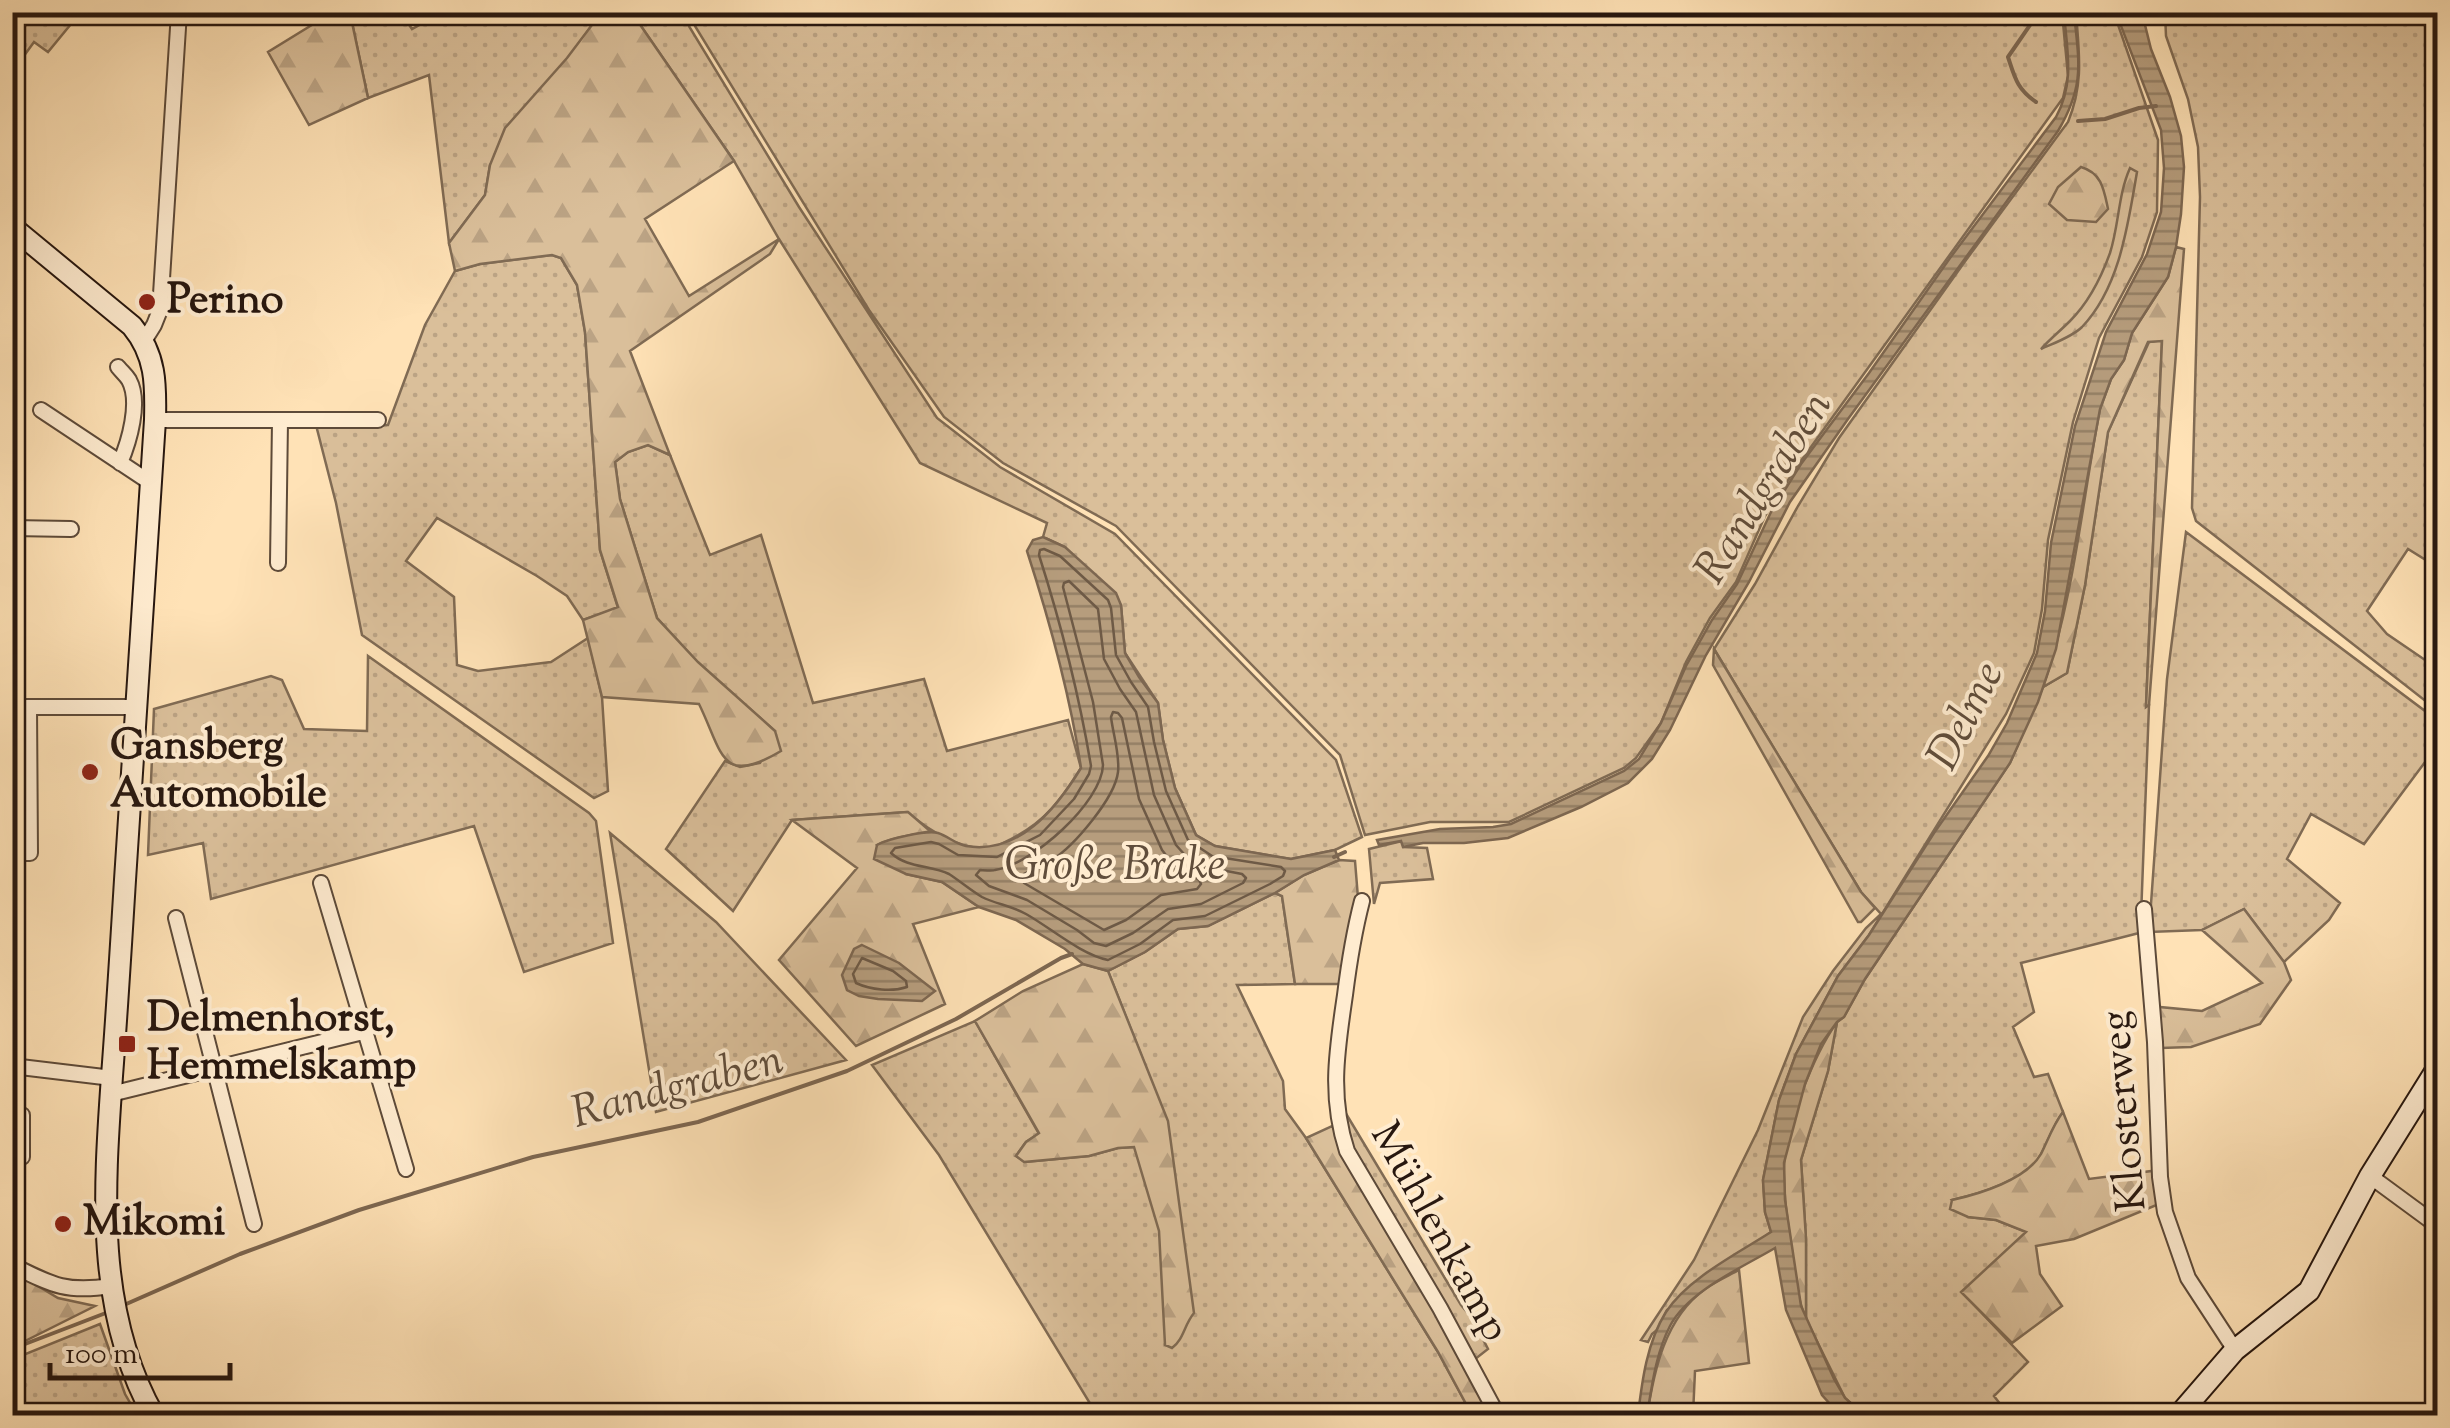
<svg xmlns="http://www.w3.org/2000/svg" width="2450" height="1428" font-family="'Sorts Mill Goudy',serif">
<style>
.grass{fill:url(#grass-dots);stroke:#806b54;stroke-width:2.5}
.forest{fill:url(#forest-firs);stroke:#806b54;stroke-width:2.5}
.water{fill:url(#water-rules);stroke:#7d6751;stroke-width:2.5}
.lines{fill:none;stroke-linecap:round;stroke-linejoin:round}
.shore{stroke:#6e5a46;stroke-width:2.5}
.stream{stroke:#7d6751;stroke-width:4}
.street-casing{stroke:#5d4a39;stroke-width:18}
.secondary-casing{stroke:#27170f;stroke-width:24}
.street{stroke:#ffecd0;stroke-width:14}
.secondary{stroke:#ffecd0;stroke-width:20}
.poi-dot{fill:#8f2418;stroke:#ffecd0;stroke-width:4}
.labels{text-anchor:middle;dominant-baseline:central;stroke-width:8;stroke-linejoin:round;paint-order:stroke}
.poi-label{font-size:42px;font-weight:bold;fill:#27170f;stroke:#ffecd0;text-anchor:start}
.street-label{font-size:42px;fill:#27170f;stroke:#ffecd0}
.water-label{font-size:45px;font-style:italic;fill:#604d3b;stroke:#ffecd0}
</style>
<defs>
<pattern id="grass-dots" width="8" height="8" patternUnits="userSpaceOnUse" patternTransform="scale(2.5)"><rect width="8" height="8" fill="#dabf9a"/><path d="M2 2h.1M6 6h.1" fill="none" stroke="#bba384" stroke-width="1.8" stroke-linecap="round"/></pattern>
<pattern id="forest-firs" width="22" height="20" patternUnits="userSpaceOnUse" patternTransform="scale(2.5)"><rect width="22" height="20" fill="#dabf9a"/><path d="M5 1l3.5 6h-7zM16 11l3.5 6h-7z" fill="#bba384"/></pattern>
<pattern id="water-rules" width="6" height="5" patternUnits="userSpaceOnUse" patternTransform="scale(2.5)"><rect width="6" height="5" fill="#b69d7d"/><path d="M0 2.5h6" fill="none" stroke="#947f65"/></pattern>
</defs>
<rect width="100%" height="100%" fill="#ffe2b6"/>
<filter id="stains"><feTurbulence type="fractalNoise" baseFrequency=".002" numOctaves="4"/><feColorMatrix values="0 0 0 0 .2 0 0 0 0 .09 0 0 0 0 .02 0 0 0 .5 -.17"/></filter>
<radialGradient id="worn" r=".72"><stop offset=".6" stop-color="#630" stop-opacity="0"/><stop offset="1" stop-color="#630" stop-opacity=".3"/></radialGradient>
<path class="grass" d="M13,12H80V13L48,52L34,42L18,64L13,59Z
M2062,12L2068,76L2063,98L1798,465L1765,516L1736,582L1710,618L1686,662L1661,723L1636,758L1624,768L1509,822H1430L1365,835L1340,755L1116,526L1003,463L944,417L869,310L687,13Z
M350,13H401L412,29L441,13H601L490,165L485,195L449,243L429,75L368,98Z
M632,13H681L799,207L937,418L1000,467L1115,534L1336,760L1362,837L1335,850L1291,859L1215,846L1196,835L1175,788L1163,740L1158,703L1125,653L1121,605L1065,547L1043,537L1047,523L920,463L779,239L734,161Z
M2076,13H2114L2158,140L2157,212L2142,257L2099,338L2073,422L2048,540L2042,609L2034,653L2006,714L1869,935L1838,976L1796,1054L1779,1100L1763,1180L1765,1212L1771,1232L1667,1310L1657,1330L1652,1334L1648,1342L1641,1340L1694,1260L1758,1130L1803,1017L1833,971L1866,928L1881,914L1861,892L1714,649L1755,584L1798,506L1839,438L1966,260L2068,122C2084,83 2079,53 2076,13Z
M2165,13H2437V567L2408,549L2367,611L2387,634L2431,664L2437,675V710L2196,521L2192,508L2200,197L2198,147L2188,99L2166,36Z
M552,255L561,258L577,285L585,332L600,550L618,608L583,620L567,596L537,576L437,518L406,561L454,597L457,665L478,671L551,662L588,638L602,697L608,791L594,798L362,635L336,503L316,425H388L425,325L455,271L480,264Z
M2162,340L2146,705H2149L2141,917L2143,932L2021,963L2034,1012L2013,1027L2034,1077L2048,1074L2063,1112C2053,1125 2049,1140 2041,1154C2027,1180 1980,1194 1952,1200L1968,1217L1996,1220L2027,1232L1962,1292L2028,1362L1994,1396L2001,1405L1990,1415H1864L1845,1398L1806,1319V1239L1801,1160L1828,1071L1837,1022L1844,1017L1865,979L2010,763L2043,687L2067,673L2085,585L2108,432L2149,342Z
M648,445L670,455L710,555L761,535L813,703L924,679L947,751L1068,720L1081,768C1061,800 1045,822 1011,839C1005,842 997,847 990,848C961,851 928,830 907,812L792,820L733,911L666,849L725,761L740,767L760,763L775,731L697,662L657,618L620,499L615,462L628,452Z
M2186,532L2437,720V746L2364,844L2311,814L2287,859L2340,903L2329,920L2284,962L2244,909L2202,930L2149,932L2167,679Z
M368,656L589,813L596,821L613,943L524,972L474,826L211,899L203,843L148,855L154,709L271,676L282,680L304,729L367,731Z
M610,833L716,922L846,1060L656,1112Z
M1402,841L1404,847L1427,848L1433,879L1380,883L1374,904L1369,849Z
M1275,893L1282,896L1295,984L1237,985L1283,1081L1285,1109L1306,1138L1438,1352L1472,1415H1097L939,1155L872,1065L975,1021L1039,1134L1026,1142L1016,1156L1025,1162L1089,1156L1118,1148L1134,1147L1167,1121L1108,971L1145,952L1178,929L1208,926Z
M1342,1107L1461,1305L1472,1318L1488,1349L1474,1360L1353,1156Z
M100,1324L125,1394L137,1415H13V1359Z"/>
<path class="forest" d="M333,12L350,13L368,98L309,125L268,52Z
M601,13H632L734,161L645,219L689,296L779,239L770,254L630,351L670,455L648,445L628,452L615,462L620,499L657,618L698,662L775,731L781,751C720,787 723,753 699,704L602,697L583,620L618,607L600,550L585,332L577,285L561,258L552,255L480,264L455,271L449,243L485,195L490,165L505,128L567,58Z
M2081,167C2102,173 2104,190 2108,209L2096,222L2067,220L2049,204L2058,187Z
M2130,168L2137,172C2128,224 2120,287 2082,327C2072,337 2054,343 2041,349C2050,339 2060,331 2070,321C2088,303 2101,278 2110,253C2119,225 2118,195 2130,168Z
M2176,247L2184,249L2149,705L2146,707L2162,341L2148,342L2108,432L2085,585L2067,673L2043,687C2074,598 2082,502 2100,409L2111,379L2124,360L2132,333L2168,277Z
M1714,649L1861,892L1875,908L1861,922H1858L1713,665Z
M908,812L930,831C912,836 893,836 877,845L906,874L942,882L979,907L913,924L945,1004L856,1046L779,960L857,868L792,820Z
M1339,860L1355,861L1358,898L1342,984H1295L1282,896L1275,893L1304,875Z
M2244,909L2284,962L2291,980L2260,1024L2191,1047L2161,1048L2159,1007L2202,1011L2262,983L2202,930Z
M1083,964L1108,971L1168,1121L1194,1313C1184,1325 1184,1339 1172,1348L1165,1345L1159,1231L1134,1147L1118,1148L1089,1156L1024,1162L1016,1156L1026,1142L1039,1133L975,1021L1023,991Z
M1837,1022L1828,1071L1801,1160L1806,1239V1319C1797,1298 1795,1274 1792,1251C1788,1223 1783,1194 1784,1166C1786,1125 1813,1056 1837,1022Z
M2063,1112L2089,1179L2152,1171L2159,1204L2074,1239L2036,1246L2040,1274L2062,1306L2012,1343L1961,1292L2026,1232L1996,1220L1968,1217L1950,1209L1952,1200C1979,1194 2026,1180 2041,1154C2048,1140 2053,1125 2063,1112Z
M1332,1126L1488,1409L1472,1415L1438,1352L1306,1138Z
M1739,1270L1749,1363L1695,1371L1693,1415L1647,1416C1654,1370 1665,1318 1705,1289C1715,1282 1728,1276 1739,1270Z
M13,1271L58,1298L95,1306L13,1347Z"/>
<path class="water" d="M2064,13H2074C2079,63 2085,85 2058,131L1848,419L1790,502L1749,582L1706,655L1670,730L1652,759L1628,783L1581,807L1508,838L1464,843H1423L1403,847L1401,841L1379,845L1377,840L1440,829L1493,827L1511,824L1624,771L1639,759L1661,723L1686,666L1712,620L1737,584L1771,512L1801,464L1869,373L1950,258L2056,117C2075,82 2067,51 2064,13Z
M2116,13H2142L2151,49L2170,97L2181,136L2184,167L2181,214L2176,247L2168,277L2132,333L2124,360L2111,379L2100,409L2056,649L2038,702L2010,763L1865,979L1844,1017L1837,1022L1821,1044L1805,1084L1784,1163L1785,1200L1801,1306L1834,1379L1845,1398L1864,1415H1840L1822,1395L1786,1310L1775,1248C1743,1267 1688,1291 1670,1326C1656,1353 1652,1385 1647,1415H1638C1642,1381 1647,1342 1666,1312C1687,1279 1738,1253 1771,1232L1765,1212L1763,1180L1779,1100L1796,1054L1838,976L1869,935L1934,833L1988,756L2007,723L2037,653L2045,611L2051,543L2075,426L2106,332L2147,254L2161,212L2164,168L2161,130Z
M1043,537L1065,547L1116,593L1121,605L1125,653L1139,677L1158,703L1163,740L1175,788L1196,835L1215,846L1291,859L1335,850L1339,860L1304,875L1275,893L1208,926L1178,929L1145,952L1108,971L1083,964L1065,949L1016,920L979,907L942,882L906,874L874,859L877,845C888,839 926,830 938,833C948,836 955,844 966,846C1019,855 1056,809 1081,768C1070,694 1050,622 1027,551L1033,540Z
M862,945L899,963L935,991L922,1001L878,999L859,996L847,990L842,975L854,949Z"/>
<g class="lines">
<path class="shore" d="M1044,549L1060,556L1108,600L1111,608L1116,655L1131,682L1148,707L1154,742L1166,791L1188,840L1212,856L1281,867L1285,871L1283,876L1270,884L1205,916L1173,920L1140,944L1108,960C1080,954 1051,928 1026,914C1012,906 996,904 982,897C970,890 960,881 949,874C930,865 907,868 891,853L895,848L931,842L939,844L958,855L997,857L1040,835L1074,799L1089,774L1091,766C1079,694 1061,624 1039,555L1040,550Z
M1069,581L1098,609L1104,659L1120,689L1136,712L1154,795L1176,845L1184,854L1206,867L1242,874L1246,878L1243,883L1201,904L1168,909L1133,933L1106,946L1094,943L1077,930L1027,900L989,886L976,875L980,870C982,870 993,871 995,870C1032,865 1102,802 1103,765L1093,702L1063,587L1064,583Z
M1113,712L1118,713L1122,718L1139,799L1162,850L1173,864L1199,880L1201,884L1197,889L1161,895L1126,920L1104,930L1024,883L1022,878L1024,874C1033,870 1043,865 1052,860C1074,846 1115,798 1118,772C1120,755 1113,734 1111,717Z
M862,958L893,971L906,981L907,987C892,992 871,990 856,983L853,974Z"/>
<path class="stream" d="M2036,102C2017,89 2015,78 2008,57L2039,12
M2078,121L2105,119L2139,108L2156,106
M1334,857L1345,852
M124,1305L240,1254L359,1210L533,1157L698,1122L847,1071L956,1019L1061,958L1072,954
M12,1349L111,1311"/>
<defs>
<path id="street" d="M144,341L154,325L160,310L179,12
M118,367C122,372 126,375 129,380C141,402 129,442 120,463
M41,410L151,483
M155,420H378
M12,528L71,529
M278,563L280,421
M12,707H136
M12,853H30L29,707
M321,883L406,1169
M1362,901C1354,932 1349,963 1345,995C1337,1050 1329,1096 1347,1151L1440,1308L1498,1416
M2144,909L2155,1042L2160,1177L2165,1212L2188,1278L2235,1350
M176,918L254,1224
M12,1066L112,1078
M111,1094L363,1032
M12,1115H22V1157
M2370,1176L2438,1226
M12,1265C52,1285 66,1293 111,1286"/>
<path id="secondary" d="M12,227L132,326C156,355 156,384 155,420C145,573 135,726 125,880C121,945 117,1011 112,1076C104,1190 95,1312 154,1416
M2178,1416L2235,1350L2309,1291L2370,1176L2438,1067"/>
</defs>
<use href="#street" class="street-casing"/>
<use href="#secondary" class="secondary-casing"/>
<use href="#street" class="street"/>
<use href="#secondary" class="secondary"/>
</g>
<g class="poi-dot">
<circle cx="147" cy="302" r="10"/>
<circle cx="90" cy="772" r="10"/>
<rect x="117" y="1034" width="20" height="20" rx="5"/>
<circle cx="63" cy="1224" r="10"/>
</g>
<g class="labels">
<g class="poi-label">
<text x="167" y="302">Perino</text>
<text x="110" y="748">Gansberg<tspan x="110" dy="48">Automobile</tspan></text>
<text x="147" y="1020">Delmenhorst,<tspan x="147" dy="48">Hemmelskamp</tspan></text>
<text x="83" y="1224">Mikomi</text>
</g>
<g class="street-label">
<text transform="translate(2126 1111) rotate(-95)">Klosterweg</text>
<text transform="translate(1438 1233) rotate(61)">Mühlenkamp</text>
</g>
<g class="water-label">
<text transform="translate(1766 489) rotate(-58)">Randgraben</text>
<text transform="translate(1968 717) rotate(-63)">Delme</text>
<text x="1115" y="867">Große Brake</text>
<text transform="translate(678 1089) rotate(-15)">Randgraben</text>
</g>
</g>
<rect width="2450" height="1428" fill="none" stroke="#ffe2b6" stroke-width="50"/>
<rect x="15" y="15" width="2420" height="1398" fill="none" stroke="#27170f" stroke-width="5"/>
<rect x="25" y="25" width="2400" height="1378" fill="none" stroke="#27170f" stroke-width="2.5"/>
<path d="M50 1363v15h180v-15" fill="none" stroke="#27170f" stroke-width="5"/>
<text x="65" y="1363" font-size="30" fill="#27170f" stroke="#ffecd0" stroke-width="8" paint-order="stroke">100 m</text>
<rect width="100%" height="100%" filter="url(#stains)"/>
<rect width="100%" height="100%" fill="url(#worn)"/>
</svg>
